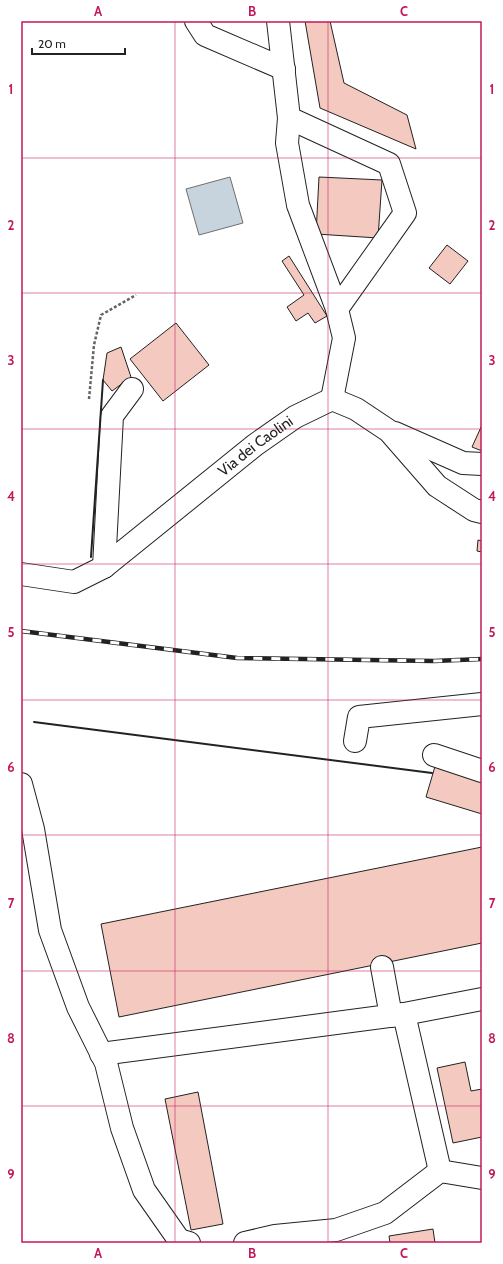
<svg xmlns="http://www.w3.org/2000/svg" width="503" height="1264" font-family="Cabin,sans-serif">
<style>
.water{fill:#c7d3dd;stroke:#6f6f6f}
.building{fill:#f3c9c0;stroke:#222}
.lines{fill:none;stroke-linecap:round;stroke-linejoin:round}
.minor-casing{stroke:#222;stroke-width:24}
.path{stroke:#646464;stroke-width:2.5;stroke-dasharray:3 2;stroke-linecap:butt}
.minor{stroke:#fff;stroke-width:22}
.rail-casing{stroke:#222;stroke-width:4.5}
.rail{stroke:#fff;stroke-width:3;stroke-dasharray:9;stroke-linecap:butt}
.wall{stroke:#222;stroke-width:2}
.grid{fill:none;stroke:#c2185b;stroke-width:1;stroke-opacity:0.55}
.labels{text-anchor:middle;dominant-baseline:central;stroke-width:3;stroke-linejoin:round;paint-order:stroke}
.street-label{font-size:15px;fill:#222;stroke:#fff}
.neatline{fill:none;stroke:#c2185b;stroke-width:1.5}
.grid-label{font-size:13px;text-anchor:middle;font-weight:bold;fill:#c2185b}
</style>
<rect width="100%" height="100%" fill="#fff"/>
<path class="water" d="M230,177L243,223L199,235L186,189Z"/>
<path class="building" d="M305,21H330L344,83L407,115L416,149L320,108Z
M319,177L382,180L378,238L316,234Z
M447,245L468,261L450,284L429,268Z
M289,256L327,316L315,323L308,313L296,321L287,307L304,295L282,261Z
M176,323L209,365L163,401L130,359Z
M121,347L131,377L112,391L103,380L107,353Z
M482,425V451L472,447Z
M478,540L482,541V552L477,551Z
M436,763L482,777V814L426,797Z
M482,847V943L119,1017L101,924Z
M465,1062L471,1091L482,1089V1137L453,1143L437,1068Z
M198,1092L223,1224L191,1230L165,1099Z
M433,1229L435,1243H390L389,1236Z"/>
<g class="lines">
<defs>
<g id="minor">
<path d="M196,21L205,35L284,69"/>
<path d="M278,21L289,118L389,164L405,213L337,309"/>
<path d="M289,118L287,143L298,205L337,309L344,338L332,399"/>
<path d="M395,433L463,463L482,464"/>
<path d="M104,567L112,416L132,389"/>
<path id="s1" d="M21,574L74,582L104,567L255,445L295,417L332,399L356,409L389,431L437,486L474,510L482,512"/>
<path d="M355,741L359,717L482,704"/>
<path d="M434,755L482,771"/>
<path d="M21,784L33,829L50,930L78,1007L106,1063L122,1128L144,1190L179,1240L189,1243"/>
<path d="M382,967L391,1016"/>
<path d="M404,1014L482,999"/>
<path d="M101,1054L404,1014L440,1171"/>
<path d="M245,1243L275,1236L336,1230L385,1213L440,1171L482,1178"/>
</g>
</defs>
<use href="#minor" class="minor-casing"/>
<path class="path" d="M89,399L94,345L101,315L136,295"/>
<use href="#minor" class="minor"/>
<defs>
<path id="rail" d="M21,631L237,658L434,661L482,659"/>
</defs>
<use href="#rail" class="rail-casing"/>
<use href="#rail" class="rail"/>
<path class="wall" d="M91,557L103,380
M34,722L432,773"/>
</g>
<path class="grid" d="M175,21V1243M328,21V1243M21,158H482M21,293H482M21,429H482M21,564H482M21,700H482M21,835H482M21,971H482M21,1106H482"/>
<g class="labels">
<g class="street-label">
<text stroke="none"><textPath href="#s1" startOffset="281">Via dei Caolini</textPath></text>
</g>
</g>
<rect width="503" height="1264" fill="none" stroke="#ffffff" stroke-width="44"/>
<path d="M32 48v6h93v-6" fill="none" stroke="#222222" stroke-width="2"/>
<text x="38" y="48" font-size="12" fill="#222222" stroke="#ffffff" stroke-width="3" paint-order="stroke">20 m</text>
<rect x="22" y="22" width="459" height="1220" class="neatline"/>
<g class="grid-label">
<text x="98" y="16">A</text>
<text x="252" y="16">B</text>
<text x="404" y="16">C</text>
<text x="11" y="94">1</text>
<text x="492" y="94">1</text>
<text x="11" y="230">2</text>
<text x="492" y="230">2</text>
<text x="11" y="365">3</text>
<text x="492" y="365">3</text>
<text x="11" y="501">4</text>
<text x="492" y="501">4</text>
<text x="11" y="637">5</text>
<text x="492" y="637">5</text>
<text x="11" y="772">6</text>
<text x="492" y="772">6</text>
<text x="11" y="908">7</text>
<text x="492" y="908">7</text>
<text x="11" y="1043">8</text>
<text x="492" y="1043">8</text>
<text x="11" y="1179">9</text>
<text x="492" y="1179">9</text>
<text x="98" y="1258">A</text>
<text x="252" y="1258">B</text>
<text x="404" y="1258">C</text>
</g>
</svg>
